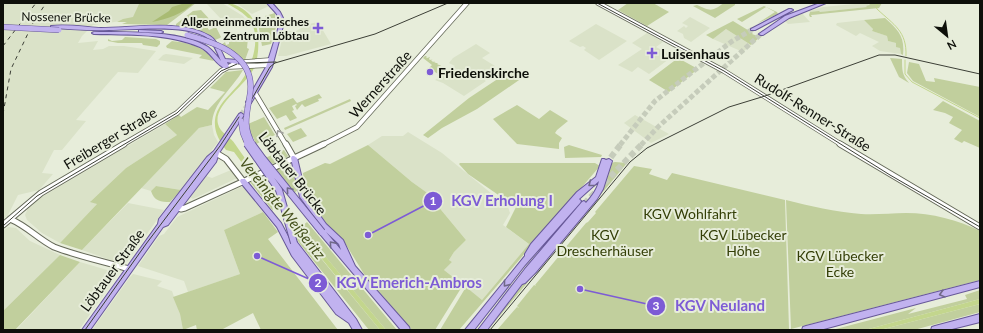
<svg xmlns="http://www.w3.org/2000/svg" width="983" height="333" font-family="Lato,sans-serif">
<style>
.built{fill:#dae2c8}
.green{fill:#c1cf9d}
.forest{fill:#a9bb73}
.water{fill:#c3d68d}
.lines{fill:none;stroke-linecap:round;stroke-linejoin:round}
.stream{stroke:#c3d68d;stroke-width:1}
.major-tunnel-far1{stroke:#c6ccbb;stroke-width:5;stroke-dasharray:5 2.5;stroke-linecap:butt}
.major-tunnel{stroke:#c6ccbb;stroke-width:6;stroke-dasharray:6 3.5;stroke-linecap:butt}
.minor-far1-casing{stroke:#656959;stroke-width:5.5}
.minor-casing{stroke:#656959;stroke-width:7}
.major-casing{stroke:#675898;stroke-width:2}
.minor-far1{stroke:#fff;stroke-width:4}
.minor{stroke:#fff;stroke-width:5}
.major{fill:#c1b2ef;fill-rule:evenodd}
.tram{stroke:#3c3f36;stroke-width:1}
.rail{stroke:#3c3f36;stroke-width:1;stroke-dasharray:4 4;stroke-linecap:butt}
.major-bridge-far1-casing{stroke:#675898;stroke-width:6;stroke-linecap:butt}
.major-bridge-casing{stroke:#675898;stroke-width:8;stroke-linecap:butt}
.major-bridge-far1{stroke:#c1b2ef;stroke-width:5}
.major-bridge{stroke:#c1b2ef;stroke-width:6}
.oneway{stroke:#9f9f9d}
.oneway2{stroke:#706988}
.poi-dot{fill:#7d5bd5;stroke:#e7edda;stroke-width:1.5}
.labels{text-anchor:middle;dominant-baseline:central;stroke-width:4;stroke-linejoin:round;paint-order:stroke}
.far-street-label{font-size:12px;fill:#0e100a;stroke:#e7edda}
.far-poi-label{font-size:12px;font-weight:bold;fill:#0e100a;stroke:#e7edda;text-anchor:end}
.poi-label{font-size:14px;font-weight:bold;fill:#0e100a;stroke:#e7edda;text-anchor:start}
.street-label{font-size:14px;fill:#0e100a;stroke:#e7edda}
.park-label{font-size:14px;fill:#343f07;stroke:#e7edda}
.water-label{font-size:15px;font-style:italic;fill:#45511c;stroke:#e7edda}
.leader{fill:none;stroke:#7d5bd5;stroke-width:1.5}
.callout-dot{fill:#7d5bd5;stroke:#e7edda;stroke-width:1.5}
.mark-label{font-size:12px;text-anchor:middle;font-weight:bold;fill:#fff}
.callout-label{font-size:15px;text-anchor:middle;font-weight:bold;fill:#7d5bd5;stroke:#e7edda;stroke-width:4;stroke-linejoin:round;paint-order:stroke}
</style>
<rect width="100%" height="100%" fill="#e7edda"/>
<path class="built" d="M3,3H152L139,4V17L136,19L93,25L82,36L78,43L98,41L93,50L103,49L109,46H124L156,51L138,73L118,72L76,120L86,121L62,150H54L42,173L53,174L39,190L18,195L8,215L3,220Z
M206,3H222L243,16L246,21L226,27L221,19Z
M236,3H264L269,6L252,14Z
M865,3L870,5L868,7L821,12L822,14L812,15L809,11L823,7Z
M801,12L810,22L788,24L785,21Z
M690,17L710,28L691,42L684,38L683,34L677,31L684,26L686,28L688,26L682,23Z
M864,20L873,29L872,31L887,36L888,41L896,43L900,48L901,54L880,51L872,46L879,42L860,33L856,36L836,25L837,23Z
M318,22L331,44L286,56H278L284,31H296L309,24Z
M596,24L627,41L599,60L584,50L586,48L583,46L580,47L569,41Z
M726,29L751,45L743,52L713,39Z
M647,33L663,42L656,47L673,56L649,74L638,67L632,72L618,65L642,49L632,43Z
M476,44L490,53L482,58L495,66L479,76L486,81L464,96L443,83L435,80L455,66L449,63L453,58Z
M166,54L174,55L193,58L184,64L158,60L163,55Z
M635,115L669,134L651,143L624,123Z
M165,124L177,135L126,168L91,201L97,204L60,243L42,233L27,220L25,215L28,208L37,200Z
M212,125L214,135L218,142L181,190L156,186L151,191L141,188L199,128Z
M408,132L442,153L508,207L510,213L503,225L529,244L482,300L444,270L452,262L449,260L454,252L466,240L437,205L440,202L412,182L368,145L382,136H403Z
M231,170L237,179H235L193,199L190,197L206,176L212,178Z
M241,187H244L263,212L224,230L240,274L188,292L184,281L138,266L159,236L164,234L177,217Z
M128,203L164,210L127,262L122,264L82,250Z
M8,227L16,228L30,241L60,255L3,311V231Z
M80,262L114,272L117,275L79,330H16Z
M133,274L162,281L157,286L172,291L180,314L183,330H92L130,277Z"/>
<path class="green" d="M152,3H196L167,25L122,24L127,22H117L123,19L133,17L139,4Z
M628,3H653L669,12L647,26L618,10Z
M724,3H739L735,4V5L715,18L693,6L697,5C711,11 711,12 724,3Z
M868,3H882L879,8L811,15L812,17H810L809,15L810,12L819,11L820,12L867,7L866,6L870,5Z
M764,6L777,12L778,14L758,23L775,12L766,7L742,22L737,19Z
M201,10L213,23L206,25L209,30L216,27L221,37L220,38L215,40L205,33L176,27V24L193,11Z
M275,13L276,27L271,44L262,46L258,23L267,20L265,16Z
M885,18C898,30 905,36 903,55L901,54L900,48L896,47V43L888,41L887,36L872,31L873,29L864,20Z
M733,21L751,32L753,33L752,34L760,37L751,45L726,29L713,39L706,35Z
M125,37L156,39L160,41V44L157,47L143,45L142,43H118L108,41V39L112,41L122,40Z
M245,37L248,38L247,48L249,49L245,60H243L221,45L225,42L226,45L229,44V40Z
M172,41C188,43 204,46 214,61L199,58L202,55L167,48L166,46Z
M425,56H427L426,57L427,58L430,57L429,59L430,60L433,59L431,60L433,62L435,61L434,62L436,63H438L437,64L439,65H441L440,66L442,67L444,66L443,71L445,73L441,76L429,68L432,65L423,58Z
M678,58L698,69L669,92L649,80Z
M890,58L902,59C902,70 902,75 909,83L899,77Z
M909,62L919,64L926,81L935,82L934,78L980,87V117L913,81L907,73Z
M243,70C233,88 212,103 212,125L199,128L82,250L60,243L97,204L90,202L126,168L177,135L165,124L179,115L181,117L197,107L208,110L225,92L210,88L226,72Z
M511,70L522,78L477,109L442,128L428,138L423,135L469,98Z
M319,94L322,98L318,99L319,101L305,107L302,104L297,110L295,106L297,105L296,104L292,106L294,110L292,111L297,118L290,121L286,115L277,119L269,108L293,98L297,103Z
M350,99L351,101L285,130L284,128Z
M943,101L980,121V148L964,141L962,143L954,139L962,130L949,123L953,117L945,113L933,110Z
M517,105L539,119L550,110L568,121L557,130L555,133L562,138L559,143V149L517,144L493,119Z
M264,117L275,135L256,144L253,137L243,142L241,132L248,124Z
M301,128L307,136L293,142L287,134Z
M368,145L412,182L440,202L437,205L466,240L454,252L449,260L452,262L444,270L463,285L435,330H412L364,274L345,243L329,227L307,196L304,190L303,173L325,163L330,164Z
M569,145L602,155L601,157L565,158L564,147Z
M284,150L288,156L287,157L270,165L265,158Z
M615,162L627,163L488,330H486L517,290L526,281L594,201L611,163Z
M460,163H595L600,166L459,330H440L466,287L482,300L529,244L506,227L516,207L468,174L459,164Z
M288,164L293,167L298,190L294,193L275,170Z
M634,166L652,169L649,174L667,180L672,173L785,200L789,329L497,330L517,307L519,308L517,306L534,285L536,286L535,285L559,256H560L559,255L586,223L588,222L596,213L595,212Z
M255,179L272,205L273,211L250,182Z
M156,186L181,190L170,202C161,202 154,201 151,191Z
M786,200C810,206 835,212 861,214C876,215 891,213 906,213C932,213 958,220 980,231V280L791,329Z
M263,212L278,232L268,239L338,330H261L253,313L221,330H197L196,325L183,330L180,314L173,297L240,274L224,230Z
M307,222L397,330H386L301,227Z
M296,228L380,330H369L300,244L292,232Z
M60,255L80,262L15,330H3V311Z
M980,290V299L865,330H832L916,308L908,314L967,299L965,295Z
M980,304V312L914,330H880Z"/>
<path class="forest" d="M194,3C182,14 168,19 152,22L169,11L172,7L182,4Z"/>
<path class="water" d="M226,3C235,3 244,9 250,15C255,21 258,29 258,37C259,47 258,61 253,70C245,86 213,105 218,124C220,133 231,137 235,144C253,171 275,196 295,220C326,257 356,293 386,330H380L259,182H256L234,152L226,150C219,140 214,132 215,120C217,103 233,93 242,80C253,64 263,33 247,17C241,11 233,7 226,3Z
M980,299V304L880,330H865Z"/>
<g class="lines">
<path class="stream" d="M878,3L876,7L877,9C894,25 907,31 906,56
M905,60V74L912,82L980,118"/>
<path class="major-tunnel-far1" d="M241,115L249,103
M620,145L655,101L731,42L753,29
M641,145L658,127L761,34"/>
<path class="major-tunnel" d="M605,165L621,144
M584,204L642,144"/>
<defs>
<path id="minor-far1" d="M598,3L724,71L842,145
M245,62L271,60
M226,67L270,65
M255,93L286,145
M122,145L177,113L221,71L236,63
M322,145L357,127L467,3"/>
<path id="minor" d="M286,144L294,158
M840,144L980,227
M216,153L226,159L243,181
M273,168L324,144
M175,206L181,209L185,208L264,172
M10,219C27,226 38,239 54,247C77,256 106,262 129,269
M3,225L41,193L124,144"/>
<path id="major" d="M267,3H272L280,12L283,18V26L272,67L251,103L249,104L246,102L266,67L279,26V18L276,13Z
M820,3H826L789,18L763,35H761L759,34L785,16Z
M789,9H791L793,10L755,30H751V29Z
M51,26C66,24 85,27 101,28C133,28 181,19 210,36C217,40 221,51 225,59L237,60L240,62L237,64L227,62L229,67L226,69C215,64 211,52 200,47C168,33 129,35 94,34L92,33L94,32C125,32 181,30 208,47C213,51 217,56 221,61C218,54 214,44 209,39C189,23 133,30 109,30C90,31 71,29 53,28H51Z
M139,30L161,31L163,32L161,33L141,32H139Z
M241,113L244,115L219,153L216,162L168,225L163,227L90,330H82L158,224L159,219L207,157L214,151L239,114Z
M292,156H294L297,158L306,196L326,224L343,240L355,266L409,327L410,330H401L320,234L319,232L320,230H324L300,197L291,158ZM326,232L339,244L341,250Z
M602,159H604L606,160L609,159L612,161L603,189L597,199L536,272L525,283L522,284L487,330H478L525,269L582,202L584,201L586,203C592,196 597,190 599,181L579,199L581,201L580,203L525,265L474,330H465L525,256V254L531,244L577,192L596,177Z
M241,179H245L281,223L291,242L294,240L296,241L356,319L362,330H353L349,323L336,314L292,256L277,227L241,183L240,181Z
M980,281V287L820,330H802L803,327L806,326Z
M980,314V322L948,330H931L932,327L935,326Z"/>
</defs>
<use href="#minor-far1" class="minor-far1-casing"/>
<use href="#minor" class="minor-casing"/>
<use href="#major" class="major-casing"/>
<use href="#minor-far1" class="minor-far1"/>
<use href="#minor" class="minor"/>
<use href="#major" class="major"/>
<path class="tram" d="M597,3L724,71L890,175L980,227
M245,63L276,62
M249,104L270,67L275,63L375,34L448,3
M3,226L37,196L177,113L221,71L237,64
M85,330L146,244L220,146L239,117
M490,330L630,162L647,148L729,107L765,96L879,55H895L980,74"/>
<path class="rail" d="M3,46L36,3
M3,114L11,69L33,23L46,3"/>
<defs>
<path id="major-bridge-far1" d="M3,27L59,30
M187,35C217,43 256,56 250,94C247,115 242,125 253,145
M241,121L243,133L248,145"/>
<path id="major-bridge" d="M247,144L279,190L294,243
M252,144L263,159L322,232"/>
</defs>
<use href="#major-bridge-far1" class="major-bridge-far1-casing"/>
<use href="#major-bridge" class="major-bridge-casing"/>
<use href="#major-bridge-far1" class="major-bridge-far1"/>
<use href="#major-bridge" class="major-bridge"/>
</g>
<defs><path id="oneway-chevron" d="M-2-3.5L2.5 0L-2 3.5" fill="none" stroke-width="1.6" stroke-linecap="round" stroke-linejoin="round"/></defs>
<use class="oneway" href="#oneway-chevron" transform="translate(279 133) rotate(-121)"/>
<g class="oneway2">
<use href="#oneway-chevron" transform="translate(591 184) rotate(142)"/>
<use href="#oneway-chevron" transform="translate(289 190) rotate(-130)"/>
<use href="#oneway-chevron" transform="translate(332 244) rotate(-130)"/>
<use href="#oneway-chevron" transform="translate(506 284) rotate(129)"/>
<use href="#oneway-chevron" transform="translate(942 294) rotate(165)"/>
</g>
<g class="poi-dot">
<path d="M316 22h4v4h4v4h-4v4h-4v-4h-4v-4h4z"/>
<path d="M650 47h4v4h4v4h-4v4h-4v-4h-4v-4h4z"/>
<circle cx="430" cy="72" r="4"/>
</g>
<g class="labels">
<g class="far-street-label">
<text transform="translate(66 17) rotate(1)">Nossener Brücke</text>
</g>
<g class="far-poi-label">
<text x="309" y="21">Allgemeinmedizinisches<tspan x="309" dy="14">Zentrum Löbtau</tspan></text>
</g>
<g class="poi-label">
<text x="661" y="53">Luisenhaus</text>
<text x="438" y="72">Friedenskirche</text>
</g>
<g class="street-label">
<text transform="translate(380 84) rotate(-48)">Wernerstraße</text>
<text transform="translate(813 112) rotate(32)">Rudolf-Renner-Straße</text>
<text transform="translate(110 138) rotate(-31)">Freiberger Straße</text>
<text transform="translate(293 173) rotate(52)">Löbtauer Brücke</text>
<text transform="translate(112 270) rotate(-54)">Löbtauer Straße</text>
</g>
<g class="park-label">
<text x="690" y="213">KGV Wohlfahrt</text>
<text x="605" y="234">KGV<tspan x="605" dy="16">Drescherhäuser</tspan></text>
<text x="743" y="234">KGV Lübecker<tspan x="743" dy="16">Höhe</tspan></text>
<text x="840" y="255">KGV Lübecker<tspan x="840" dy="16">Ecke</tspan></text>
</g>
<g class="water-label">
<text transform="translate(283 208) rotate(51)">Vereinigte Weißeritz</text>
</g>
</g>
<path class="leader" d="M368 235L433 201M257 256L318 283M580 289L656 306"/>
<g class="callout-dot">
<circle cx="368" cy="235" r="4"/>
<circle cx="257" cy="256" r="4"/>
<circle cx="580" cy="289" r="4"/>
<circle cx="433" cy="201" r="10"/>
<circle cx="318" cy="283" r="10"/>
<circle cx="656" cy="306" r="10"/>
</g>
<g class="mark-label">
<text x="433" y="205">1</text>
<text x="318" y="287">2</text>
<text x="656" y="310">3</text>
</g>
<g class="callout-label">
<text x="502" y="206">KGV Erholung I</text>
<text x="409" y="288">KGV Emerich-Ambros</text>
<text x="720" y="311">KGV Neuland</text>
</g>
<rect width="983" height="333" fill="none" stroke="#0e100a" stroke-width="8"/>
<g transform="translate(947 36) rotate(151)" stroke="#e7edda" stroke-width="3" paint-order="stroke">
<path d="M0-3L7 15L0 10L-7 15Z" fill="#0e100a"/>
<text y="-6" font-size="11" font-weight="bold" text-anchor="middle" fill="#0e100a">N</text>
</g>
</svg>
